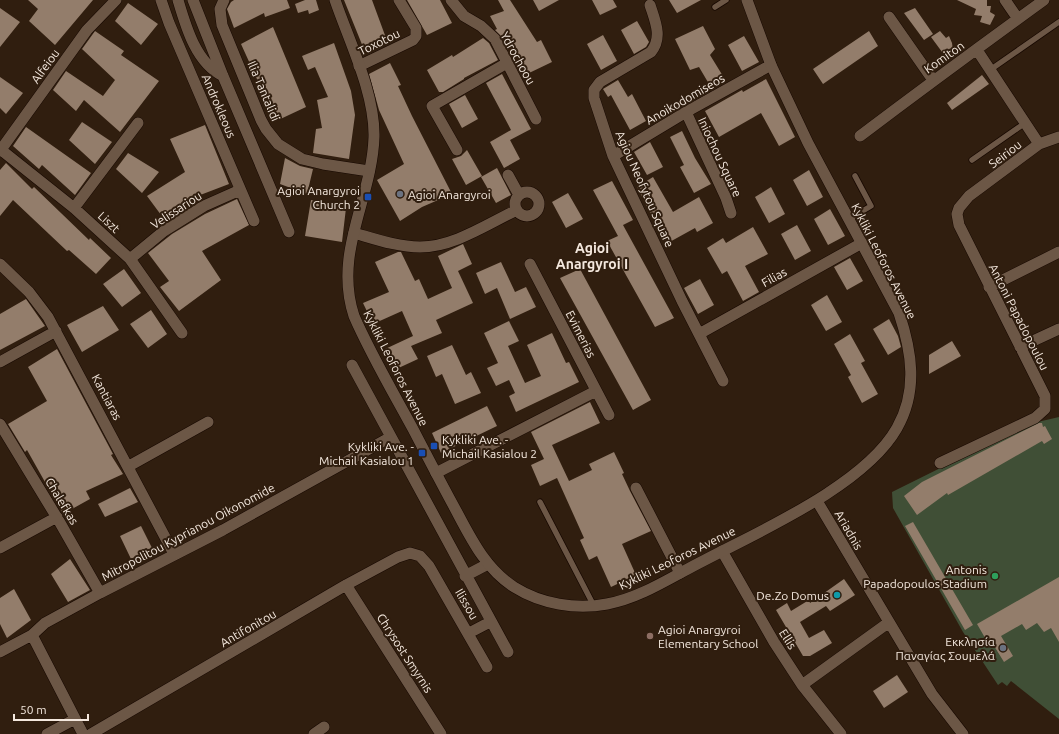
<svg xmlns="http://www.w3.org/2000/svg" width="1059" height="734" font-family="Ubuntu,sans-serif">
<style>
.green{fill:#404f36}
.building{fill:#937d6b}
.lines{fill:none;stroke-linecap:round;stroke-linejoin:round}
.service-casing{stroke:#170800;stroke-width:7}
.minor-casing{stroke:#170800;stroke-width:12}
.tertiary-casing{stroke:#170800;stroke-width:12}
.service{stroke:#6c5746;stroke-width:5.5}
.minor{stroke:#6c5746;stroke-width:11}
.tertiary{stroke:#6c5746;stroke-width:11}
.worship-dot{fill:#6b7280;stroke:#301e0f;stroke-width:1.5}
.transit-dot{fill:#1a4fb4;stroke:#301e0f;stroke-width:1.5}
.leisure-dot{fill:#2e9e5b;stroke:#301e0f;stroke-width:1.5}
.culture-dot{fill:#0f9aa8;stroke:#301e0f;stroke-width:1.5}
.education-dot{fill:#8d6e63;stroke:#301e0f;stroke-width:1.5}
.labels{text-anchor:middle;dominant-baseline:central;stroke-width:4;stroke-linejoin:round;paint-order:stroke}
.street-label{font-size:12px;fill:#f4e8de;stroke:#301e0f}
.poi-label{font-size:12px;fill:#f4e8de;stroke:#301e0f;text-anchor:end}
.quarter-label{font-size:14px;font-weight:bold;fill:#f4e8de;stroke:#301e0f}
</style>
<rect width="100%" height="100%" fill="#301e0f"/>
<path class="green" d="M1059,417V719L1011,681L1007,686L1002,682L998,685L963,632L893,508L892,492L1029,424Z"/>
<path class="building" d="M28,0H93L55,45L29,21L38,9Z
M234,0H287L290,8L265,17L264,13L234,28L227,9L231,2Z
M305,0H316L319,10L309,14L308,10L298,13L295,4Z
M344,0H372L386,38L363,47Z
M407,0H440L452,23L427,35Z
M498,0H510L537,42L541,40L552,62L527,74L511,48L508,49L501,36L495,30L497,29L490,16L504,11Z
M533,0H559L539,11Z
M592,0H613L617,7L600,15Z
M669,0H701L677,13Z
M957,0H987V6H991L990,12L995,15L990,25L980,22L982,16L974,15L976,9Z
M128,3L158,24L141,45L115,21Z
M0,8L20,22L0,47Z
M915,8L933,34L924,40L904,13Z
M637,21L649,42L646,47L634,54L621,30Z
M703,26L715,49L710,55L726,81L712,89L699,67L690,70L675,39Z
M273,27L306,107L274,122L265,102L267,101L241,44Z
M95,31L124,51L121,55L159,81L120,132L84,100L76,111L53,90L66,71L103,96L115,80L82,49Z
M869,31L878,46L823,84L813,69Z
M940,31L946,38L949,36L952,43L953,51L945,56L931,37Z
M603,35L617,61L601,70L587,44Z
M744,36L759,62L742,71L728,45Z
M483,38L489,43L498,60L464,78V79L443,92H439L427,70L452,55L453,57Z
M334,43L351,91L355,115L349,159L313,153L316,129L322,128L317,100L328,97L315,67L308,70L302,56Z
M390,63L401,85L398,86L412,116L452,194L422,207L400,221L377,180L404,164L379,110L369,74Z
M502,74L531,129L510,140L520,159L504,168L490,142L511,130L486,83Z
M982,75L989,84L952,110L947,103Z
M0,77L23,93L6,114L0,108Z
M766,79L795,137L779,146L761,113L719,137L705,111L742,90L743,92Z
M618,80L628,97L632,94L646,121L630,130L611,95L608,97L603,89Z
M465,95L478,119L462,128L449,104Z
M82,122L112,142L95,164L69,140Z
M205,125L229,184L195,197L164,219L147,196L185,172L170,139Z
M26,127L91,173L75,195L42,165L39,169L13,146Z
M682,131L695,158L711,184L694,193L680,167L684,165L670,137Z
M650,142L663,167L647,175L634,152Z
M467,150L482,176L466,185L452,159L461,156Z
M128,153L159,172L142,193L116,169Z
M285,158L300,166L313,169L307,194L280,184Z
M6,163L32,189L34,187L89,240L90,238L111,258L96,274L69,250L67,251L13,200L0,216V170Z
M497,168L511,195L496,203L481,177Z
M809,170L823,197L807,206L793,180Z
M653,177L673,212L699,197L713,223L697,232L695,228L666,244L637,187Z
M612,181L633,220L623,225L674,318L655,327L607,241L618,236L593,190Z
M771,187L785,214L769,223L755,197Z
M568,193L583,219L566,228L552,202Z
M237,199L249,225L202,251L221,280L179,311L160,287L169,281L148,253L172,234L205,214Z
M311,200L346,208L342,242L305,236Z
M830,209L845,236L828,245L814,219Z
M797,225L811,251L795,260L781,234Z
M753,227L768,254L745,266L759,292L743,301L727,271L722,274L707,248L723,238L726,243Z
M463,244L472,264L458,271L473,303L436,320L442,333L411,346L418,359L392,371L383,350L413,336L402,311L373,324L363,303L389,292L375,262L398,252H401L415,281L419,279L428,299L452,288L438,256Z
M850,258L863,281L847,290L834,267Z
M501,262L515,292L526,287L536,307L510,319L497,288L485,294L476,273Z
M124,269L141,293L122,307L103,284Z
M580,269L651,400L633,410L560,278Z
M700,279L714,305L698,314L684,288Z
M827,295L842,322L826,331L811,305Z
M26,299L45,326L0,350V314Z
M103,306L119,330L82,352L67,325Z
M151,310L167,334L148,348L130,324Z
M889,319L898,336L901,347L888,355L873,329Z
M509,321L519,341L508,346L525,383L541,376L527,345L552,333L566,363L569,362L579,382L516,412L509,396L515,393L509,380L496,386L487,368L498,363L484,333Z
M850,334L865,361L861,363L878,394L862,403L848,377L851,375L834,344Z
M952,341L961,356L929,374V355Z
M452,345L466,375L471,372L481,393L455,404L442,374L436,377L427,356Z
M57,349L113,454L111,455L123,474L86,491L90,499L63,514L27,450L25,452L8,424L47,401L28,367Z
M590,402L600,423L552,445L569,481L592,470L589,464L614,452L624,473L622,474L630,491L651,531L622,544L636,575L611,587L597,556L589,560L580,540L584,538L557,478L540,486L531,465L544,459L531,432Z
M487,406L497,426L441,453L432,433Z
M1039,423H1042L1043,427L1045,426L1052,439L1044,444L1042,441L948,495L947,493L917,515L904,496L922,482Z
M130,488L138,502L105,517L98,504Z
M913,522L973,625L965,630L905,526Z
M141,526L152,548L131,559L120,536Z
M70,559L90,590L68,602L51,574Z
M1059,577V642L1051,628L1044,632L1037,623L1026,630L1022,624L1001,636L1013,656L1004,662L991,641L988,643L977,624Z
M844,579L855,595L830,611L826,606L800,622L809,638L824,630L832,643L810,656H803L776,610L787,603L791,611L809,600L810,603Z
M14,589L31,620L7,638L0,624V598Z
M897,675L908,692L884,708L873,691Z"/>
<g class="lines">
<defs>
<path id="service" d="M715,7L726,0
M990,70L1059,22
M972,160L1025,123
M849,219L871,206L855,176
M540,502L594,606"/>
<path id="minor" d="M161,0L169,23L254,221
M178,0C186,27 196,63 223,76
M193,0L223,76L289,232
M224,0L220,9L222,25L261,120L266,129L278,144L302,159L323,164L369,171
M451,0L464,16L481,26L495,39L536,119
M1005,0L1018,19
M650,5C655,21 663,37 651,52L600,82L594,90V98L613,156L682,301L723,381
M889,17L933,80
M977,50L1039,144
M359,66L413,40L416,36V28L399,0
M686,112L726,198L731,213
M860,136C921,90 982,45 1044,0
M0,149L74,208L130,259L182,333
M457,150L432,106L507,63
M0,151L87,30L116,0
M613,156L686,112L771,65
M508,175L519,195
M515 204a12 12 0 1 1 24 0a12 12 0 1 1-24 0Z
M74,208L138,123
M354,233C375,239 398,247 420,247C454,247 487,224 517,210
M130,259L164,231L204,206L240,190
M0,264L29,292L48,317L174,554
M530,264L609,415
M989,287L1059,252
M699,334L862,243
M1020,347L1059,329
M0,362L56,331
M352,365L508,652
M0,424L59,521L100,593
M940,463L1035,418L1045,409V396L959,225L957,214L959,208L969,196L1039,144L1059,137
M129,466L208,422
M436,473L596,391
M636,488L680,573
M817,501L932,694L963,734
M0,548L57,517
M722,551L774,642L802,685L841,734
M465,576L488,564
M346,585L441,734
M469,633L490,622
M32,635L83,734
M0,652L32,635L45,623L100,593L223,530L389,438
M802,685L888,623
M47,734L75,719
M91,734L346,585L398,557L410,553L420,556L429,566L487,667
M314,734L324,727"/>
<path id="tertiary" d="M335,0C349,41 375,93 374,137C372,199 333,252 354,316C371,355 393,392 413,429C426,454 439,479 452,503C469,534 483,567 514,587C541,604 576,610 607,604C641,598 673,576 703,561C760,531 865,485 897,428C918,391 912,352 899,313L808,143L771,65L747,0"/>
</defs>
<use href="#service" class="service-casing"/>
<use href="#minor" class="minor-casing"/>
<use href="#tertiary" class="tertiary-casing"/>
<use href="#service" class="service"/>
<use href="#minor" class="minor"/>
<use href="#tertiary" class="tertiary"/>
</g>
<g class="worship-dot">
<circle cx="400" cy="194" r="4"/>
<circle cx="1003" cy="648" r="4"/>
</g>
<g class="transit-dot">
<rect x="364" y="193" width="8" height="8" rx="2"/>
<rect x="430" y="442" width="8" height="8" rx="2"/>
<rect x="418" y="449" width="8" height="8" rx="2"/>
</g>
<circle class="leisure-dot" cx="995" cy="576" r="4"/>
<circle class="culture-dot" cx="837" cy="595" r="4"/>
<circle class="education-dot" cx="650" cy="636" r="4"/>
<g class="labels">
<g class="street-label">
<text transform="translate(379 42) rotate(-26)">Toxotou</text>
<text transform="translate(944 57) rotate(-35)">Komiton</text>
<text transform="translate(518 58) rotate(61)">Ydrochoou</text>
<text transform="translate(45 66) rotate(-54)">Alfeiou</text>
<text transform="translate(264 91) rotate(67)">Ilia Tantalidi</text>
<text transform="translate(685 99) rotate(-30)">Anoikodomiseos</text>
<text transform="translate(219 106) rotate(67)">Androkleous</text>
<text transform="translate(1005 154) rotate(-37)">Seiriou</text>
<text transform="translate(720 157) rotate(65)">Iniochou Square</text>
<text transform="translate(645 189) rotate(66)">Agiou Neofytou Square</text>
<text transform="translate(176 210) rotate(-33)">Velissariou</text>
<text transform="translate(109 222) rotate(43)">Liszt</text>
<text transform="translate(884 261) rotate(63)">Kykliki Leoforos Avenue</text>
<text transform="translate(774 277) rotate(-29)">Filias</text>
<text transform="translate(1019 317) rotate(63)">Antoni Papadopoulou</text>
<text transform="translate(581 334) rotate(63)">Evimerias</text>
<text transform="translate(396 368) rotate(63)">Kykliki Leoforos Avenue</text>
<text transform="translate(107 397) rotate(62)">Kantiaras</text>
<text transform="translate(62 501) rotate(59)">Chalefkas</text>
<text transform="translate(849 530) rotate(60)">Ariadnis</text>
<text transform="translate(188 532) rotate(-28)">Mitropolitou Kyprianou Oikonomide</text>
<text transform="translate(677 558) rotate(-26)">Kykliki Leoforos Avenue</text>
<text transform="translate(467 604) rotate(60)">Ilissou</text>
<text transform="translate(248 628) rotate(-30)">Antifonitou</text>
<text transform="translate(788 639) rotate(58)">Ellis</text>
<text transform="translate(405 653) rotate(57)">Chrysost Smyrnis</text>
</g>
<g class="poi-label">
<text x="360" y="190">Agioi Anargyroi<tspan x="360" dy="14">Church 2</tspan></text>
<text x="408" y="194" text-anchor="start">Agioi Anargyroi</text>
<text x="442" y="439" text-anchor="start">Kykliki Ave. -<tspan x="442" dy="14">Michail Kasialou 2</tspan></text>
<text x="414" y="446">Kykliki Ave. -<tspan x="414" dy="14">Michail Kasialou 1</tspan></text>
<text x="987" y="569">Antonis<tspan x="987" dy="14">Papadopoulos Stadium</tspan></text>
<text x="829" y="595">De.Zo Domus</text>
<text x="658" y="629" text-anchor="start">Agioi Anargyroi<tspan x="658" dy="14">Elementary School</tspan></text>
<text x="995" y="641">Εκκλησία<tspan x="995" dy="14">Παναγίας Σουμελά</tspan></text>
</g>
<g class="quarter-label">
<text x="592" y="248">Agioi<tspan x="592" dy="16">Anargyroi I</tspan></text>
</g>
</g>
<path d="M14 714v6h74v-6" fill="none" stroke="#f4e8de" stroke-width="2"/>
<text x="20" y="714" font-size="12" fill="#f4e8de" stroke="#301e0f" stroke-width="3" paint-order="stroke">50 m</text>
</svg>
